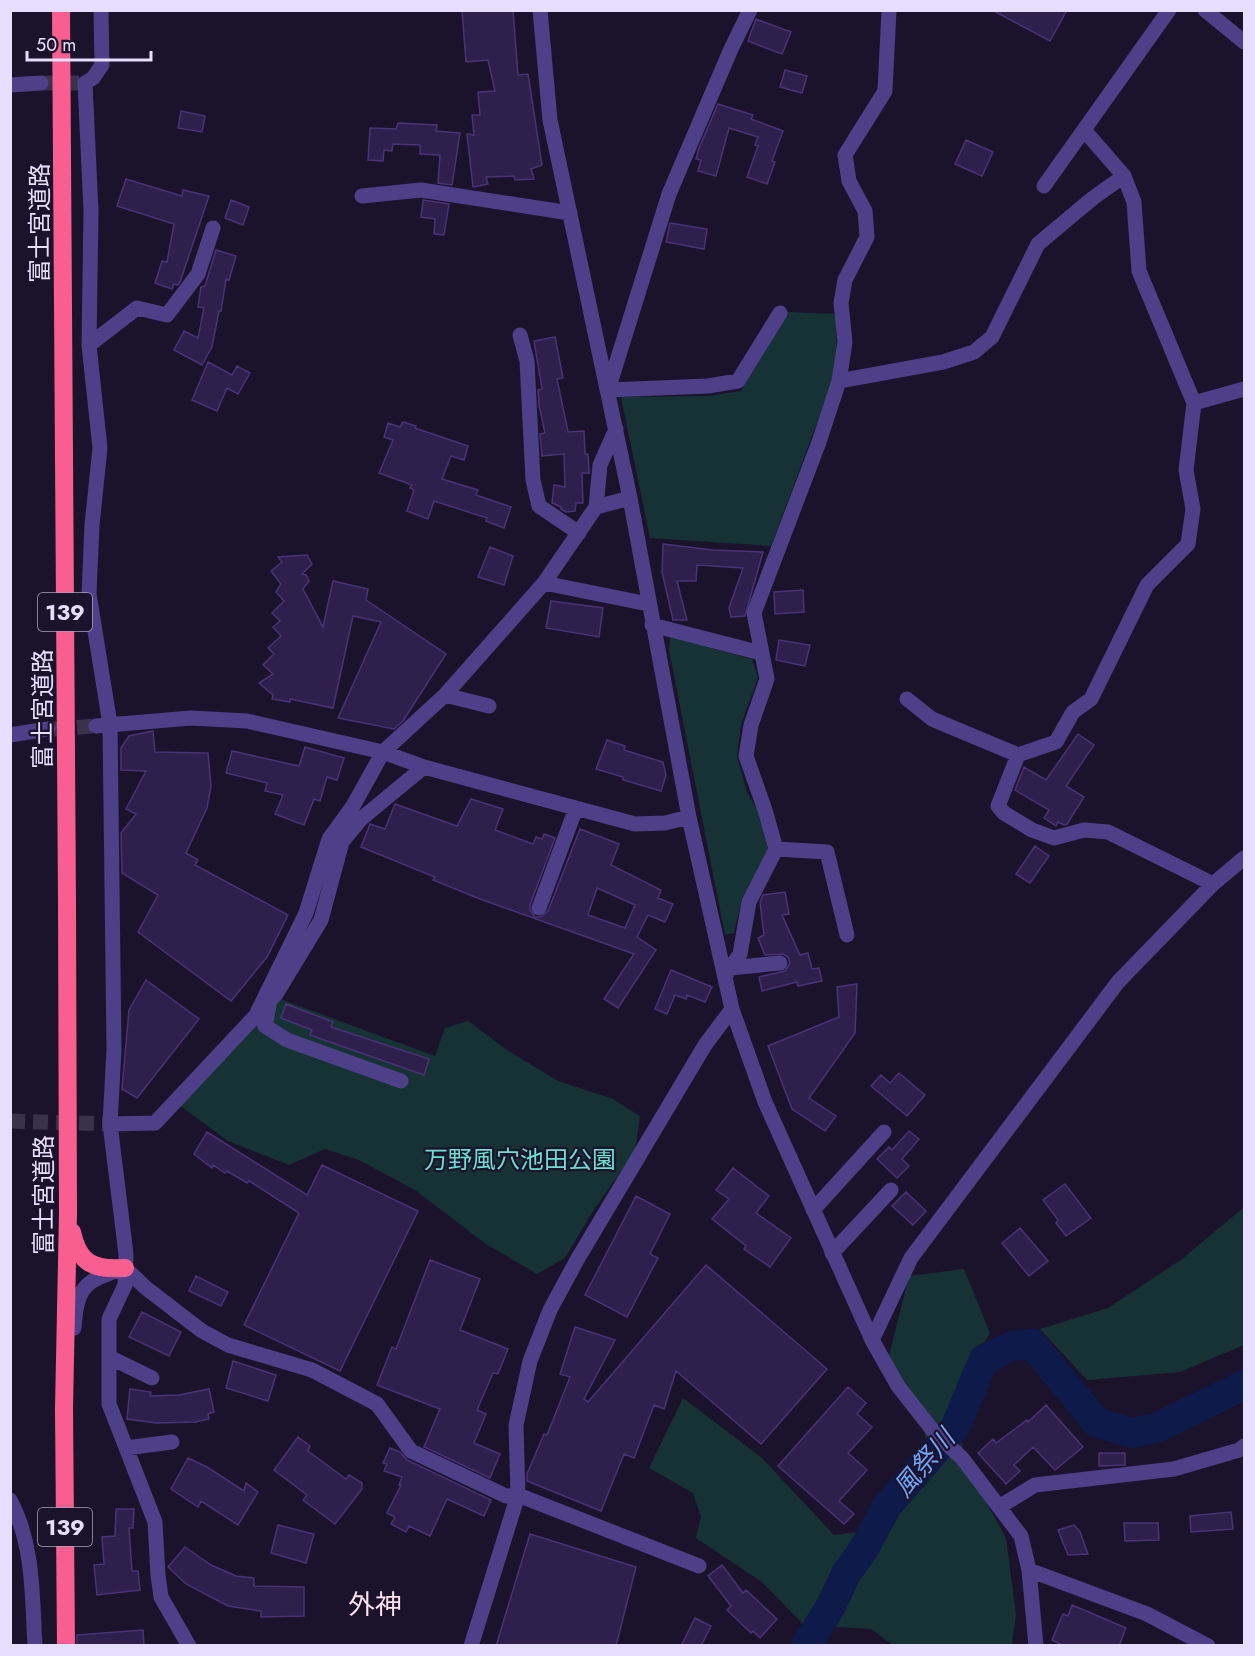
<svg xmlns="http://www.w3.org/2000/svg" width="1255" height="1656" font-family="Jost,'Noto Sans JP',sans-serif">
<style>
.green{fill:#163235}
.lines{fill:none;stroke-linecap:round;stroke-linejoin:round}
.river{stroke:#0e1a49;stroke-width:30}
.building{fill:#2f1f4c;stroke:#4a3277;stroke-width:1.5;fill-rule:evenodd}
.minor-tunnel{stroke:#3a314b;stroke-width:15;stroke-dasharray:15 8;stroke-linecap:butt}
.minor{stroke:#4d4088;stroke-width:15}
.highway{stroke:#f95e91;stroke-width:18}
.labels{text-anchor:middle;dominant-baseline:central;stroke-width:4.5;stroke-linejoin:round;paint-order:stroke}
.shield{fill:#1b132b;stroke:#aaa1bf;stroke-width:1.5}
.shield-label{font-size:22px;font-weight:bold;fill:#e7defe}
.street-label{font-size:24px;fill:#e7defe;stroke:#1b132b}
.park-label{font-size:24px;fill:#6bddd2;stroke:#1b132b}
.water-label{font-size:26px;font-style:italic;fill:#70a5f9;stroke:#1b132b}
.quarter-label{font-size:27px;fill:#fee0ee;stroke:#1b132b}
</style>
<rect width="100%" height="100%" fill="#1b132b"/>
<path class="green" d="M788,312L835,314L837,345L833,380L771,546L650,538L621,397L708,396L741,391Z
M670,637L752,659L758,677L741,725L737,756L747,792L758,812L768,849L742,898L734,933L725,935L669,650Z
M280,999L435,1056L445,1028L468,1021L507,1050L558,1081L613,1099L640,1116L635,1151L593,1211L565,1258L537,1274L486,1244L415,1190L359,1160L325,1149L289,1165L228,1141L179,1105Z
M1244,1207V1345L1180,1372L1087,1380L1040,1329L1108,1308L1182,1259Z
M964,1269L990,1333L965,1376L962,1458L1006,1538L1016,1615L1012,1645H893L871,1629L804,1625L762,1582L696,1538L701,1517L693,1493L649,1468L683,1398L762,1458L834,1535L874,1530L929,1458L922,1418L889,1356L909,1276Z"/>
<g class="lines">
<path class="river" d="M806,1646L831,1606L846,1574L863,1550L887,1506L955,1428L984,1359L1012,1346L1032,1344L1097,1423L1133,1433L1158,1427L1244,1385"/>
</g>
<path class="building" d="M462,10H513L518,75L528,74L542,165L531,169L534,179L515,180L514,176L486,177L488,184L473,187L467,134L474,135L472,115H480L478,92L495,91L488,60L466,62Z
M992,10H1067L1050,41Z
M756,19L791,32L782,54L748,41Z
M785,70L807,76L802,93L780,87Z
M718,104L753,115L751,119L783,131L772,161L775,162L767,184L747,177L758,146L755,145L758,137L729,128L716,176L698,171L701,160L696,159L699,148Z
M181,111L205,116L202,132L178,128Z
M398,123L437,125L436,131L460,133L452,185L438,183L440,155L420,154V145L393,144L392,151L384,150L383,161L368,160L370,128L396,129Z
M966,140L993,152L982,176L955,164Z
M126,179L182,196L183,190L209,196L180,282L178,285L174,284L172,289L155,283L162,261L167,262L174,224L117,206Z
M231,200L249,207L243,225L225,218Z
M423,200L449,204L444,235L434,234L435,219L421,217Z
M670,223L707,229L704,249L666,242Z
M216,250L236,256L229,280L226,279L221,311H219L212,347L202,365L174,350L184,331L198,338L204,308L198,307L201,287L205,286Z
M555,337L563,378L557,379L568,432L584,431L585,454H588L589,473H582L583,503H576L575,511L566,512L561,509V507L552,503L554,485L565,487L564,454L542,456L540,434L545,433L539,405L538,390L542,389L534,341Z
M208,362L232,375L237,366L250,373L238,394L227,388L217,411L192,400Z
M403,422L416,426L415,428L468,446L464,460L451,456L442,479L478,490L476,495L511,507L504,528L486,521L487,518L434,501L428,519L407,511L414,490L410,488L412,485L379,473L393,440L384,437L388,423L400,427Z
M663,544L713,550L763,552L745,616L731,617L729,608L743,568L697,565L696,581H677L687,620H673L662,572Z
M490,547L513,556L504,585L478,577Z
M307,555L312,564L302,574L306,575L309,581L303,589L323,627L333,581L368,589L366,600L446,654L403,721L394,729L338,718L381,622L353,616L333,708L290,699V702L272,699L273,695L259,683L273,674L263,665L274,654L268,648L281,636L273,627L280,621L272,613L284,601L276,592L281,584L271,571L282,562L278,557Z
M803,590L804,612L775,614L774,592Z
M551,601L603,608L599,637L546,628Z
M779,640L810,645L805,666L776,660Z
M153,731L155,752L208,753L211,786L207,808L186,853L198,860L195,865L288,915L267,957L231,1001L138,932L158,895L122,873L121,833L136,814L126,809L146,771L121,770V748L129,736Z
M1078,734L1094,745L1066,786L1084,797L1067,824L1064,825L1058,822L1056,826L1044,818L1049,810L1015,790L1024,767L1046,780Z
M607,740L625,746L624,750L663,762L666,775L661,791L623,780V777L596,769Z
M305,747L344,758L337,780L327,777L320,801L314,799L304,825L275,814L283,795L265,791L267,783L226,773L232,751L299,766Z
M471,799L503,809L495,830L533,844L536,837L542,839L544,834L555,838L530,905V910L535,917H541L548,911L580,829L619,844L611,865L661,890L658,898L673,904L665,922L648,915L637,937L656,950L618,1008L604,999L634,954L480,899L433,880L435,877L361,847L370,824L385,829L395,804L457,826ZM597,888L635,905L625,928L588,915Z
M1035,846L1049,856L1030,883L1016,874Z
M785,892L789,914L782,915L800,955L808,953L812,969L819,968L822,981L798,986L797,982L762,991L759,977L785,971L790,963L788,957L783,954L765,955L758,938L764,935L760,902L763,895Z
M671,970L712,987L705,1002L687,995L686,999L675,995L667,1014L655,1009Z
M146,980L199,1019L137,1098L122,1089L129,1010Z
M857,984L855,1033L809,1098L836,1116L825,1131L792,1109L768,1046L839,1017L837,987Z
M286,1004L333,1022L331,1027L429,1059L424,1075L310,1035L312,1030L281,1018Z
M899,1073L925,1095L907,1116L871,1086L881,1075L890,1083Z
M909,1131L919,1139L902,1159L909,1166L897,1178L877,1159L889,1147L892,1150Z
M207,1132L307,1195L322,1165L418,1211L340,1371L244,1325L299,1213L249,1181L247,1183L227,1171L225,1173L213,1165L212,1168L194,1154Z
M733,1168L769,1196L756,1213L791,1238L770,1267L744,1249L746,1246L712,1219L729,1199L716,1190Z
M1065,1184L1091,1218L1066,1236L1056,1223L1058,1220L1043,1200Z
M906,1192L926,1211L913,1225L892,1206Z
M636,1196L670,1214L650,1254L658,1258L627,1317L585,1295Z
M1020,1228L1048,1261L1029,1276L1002,1243Z
M430,1260L480,1279L460,1330L508,1349L498,1374L493,1373L477,1410L486,1414L474,1443L500,1454L490,1478L424,1447L440,1409L377,1385L392,1347L396,1349Z
M706,1265L827,1369L761,1444L676,1371L664,1409L654,1405L634,1458L624,1454L601,1511L527,1481V1474L544,1434L547,1435L570,1377L560,1374L575,1327L615,1340L584,1399L588,1402Z
M196,1276L228,1292L221,1306L189,1291Z
M142,1312L181,1332L169,1356L129,1337Z
M233,1361L276,1375L268,1401L226,1388Z
M848,1387L866,1403L857,1414L872,1427L848,1453L867,1470L839,1501L854,1514L844,1524L778,1466Z
M130,1389L151,1392L150,1396L179,1395L209,1389L214,1412L208,1414L209,1419L195,1422L156,1423L127,1419Z
M1046,1405L1083,1447L1055,1470L1033,1447L1014,1465L1020,1471L1006,1484L978,1453L993,1439L996,1443L1027,1420L1028,1422Z
M298,1437L310,1446L308,1451L346,1479L349,1475L362,1483V1489L335,1524L303,1500L307,1495L274,1470Z
M390,1448L400,1452L407,1460L491,1500L484,1516L447,1499L430,1536L409,1526L406,1532L391,1524L395,1517L387,1513L401,1485H399L402,1477L384,1471L387,1464L383,1463Z
M1099,1453H1125V1465L1099,1466Z
M188,1458L207,1467L244,1491L246,1483L258,1492L238,1525L201,1501L198,1507L171,1489Z
M116,1509H134L133,1528H129L132,1571H138L140,1590L97,1595L94,1565L104,1564L102,1537L115,1536Z
M1231,1512L1233,1529L1191,1532L1190,1516Z
M1124,1523H1158L1159,1540L1125,1541Z
M278,1525L314,1534L306,1563L271,1553Z
M1074,1525L1080,1532L1088,1554L1068,1555L1058,1530Z
M530,1534L636,1567L616,1646H496Z
M185,1547L211,1565L236,1576L254,1578V1586L304,1587V1616L261,1617V1611L228,1606L186,1584L168,1567Z
M722,1565L743,1593L746,1590L777,1619L760,1638L753,1631L751,1633L727,1610L731,1606L708,1576Z
M1072,1605L1126,1628L1119,1646H1064L1052,1640L1063,1614L1068,1616Z
M695,1618L711,1626L701,1646H681Z
M143,1630L144,1646H77V1635Z"/>
<g class="lines">
<path class="minor-tunnel" d="M41,83H85
M54,729L96,726
M10,1121L110,1124"/>
<path class="minor" d="M101,10L102,65L93,78L85,83L91,211L89,345L100,448L92,525L89,594L110,724L114,1050L110,1124L126,1254L125,1285L109,1319V1404L155,1522L158,1575L161,1597L189,1646
M540,10L550,120L630,498L689,817L732,1009L765,1102L872,1340L898,1386L934,1432L962,1458L1021,1536L1029,1570L1036,1646
M750,10L731,49L669,194L608,390L708,386L738,381L780,313
M1205,10L1244,42
M10,85L41,83
M1084,130L1124,176L1134,202L1139,271L1194,403L1244,389
M1044,186L1169,10
M362,196L421,190L570,213
M520,335L527,361L533,480L539,506L579,533
M89,345L137,308L167,315L198,274L213,228
M839,381L845,342L841,303L845,280L867,237L865,211L849,181L845,155L885,91L889,10
M596,507L600,465L616,429
M544,583L648,604
M652,625L761,653
M445,695L489,706
M907,699L932,719L1018,755L1056,742L1073,712L1091,699L1147,585L1188,544L1193,509L1186,470L1194,403
M96,726L191,718L247,721L383,752L424,767L635,824L665,823L689,817
M10,735L48,729
M1018,755L998,806L1004,813L1032,830L1054,838L1084,830L1108,832L1213,884
M776,849L827,852L847,935
M539,908L576,808
M730,968L780,963
M725,976L740,954L749,902L776,849L765,810L746,756L751,725L767,679L754,613L819,442L839,381L943,362L974,352L992,337L1038,244L1093,198L1124,176
M270,1000L265,1026L287,1040L401,1081
M254,1019L306,913L329,839L353,806L383,752L445,695L544,583L596,507L630,498
M110,1124L155,1123L276,994L321,920L342,842L361,819L424,767
M813,1210L884,1132
M832,1253L891,1190
M74,1328C77,1284 86,1281 125,1268L146,1288L202,1331L228,1345L312,1370L377,1404L411,1451L506,1496L518,1495L699,1566
M872,1340L911,1258L1118,982L1213,884L1244,858
M109,1357L152,1378
M126,1448L172,1442
M10,1500C34,1544 32,1597 35,1646
M999,1507L1035,1485L1174,1469L1239,1450L1244,1446
M1029,1570L1147,1614L1208,1646
M471,1646L518,1495L516,1425L530,1361L550,1310L577,1260L705,1045L732,1009"/>
<path class="highway" d="M61,10L67,903L68,1213L64,1408L66,1646
M72,1232C79,1264 94,1270 125,1268"/>
</g>
<g class="labels">
<g class="shield">
<rect x="38" y="593" width="54" height="38" rx="4.5"/>
<rect x="38" y="1508" width="54" height="38" rx="4.5"/>
</g>
<g class="shield-label">
<text x="65" y="612">139</text>
<text x="65" y="1527">139</text>
</g>
<g class="street-label">
<text transform="translate(39 223) rotate(-90)">富士宮道路</text>
<text transform="translate(42 709) rotate(-90)">富士宮道路</text>
<text transform="translate(43 1195) rotate(-90)">富士宮道路</text>
</g>
<g class="park-label">
<text x="520" y="1159">万野風穴池田公園</text>
</g>
<g class="water-label">
<text transform="translate(924 1463) rotate(-50)">風祭川</text>
</g>
<g class="quarter-label">
<text x="375" y="1604">外神</text>
</g>
</g>
<rect width="1255" height="1656" fill="none" stroke="#e7defe" stroke-width="24"/>
<path d="M27 51v9h124v-9" fill="none" stroke="#e7defe" stroke-width="3"/>
<text x="36" y="51" font-size="18" fill="#e7defe" stroke="#1b132b" stroke-width="4.5" paint-order="stroke">50 m</text>
</svg>
